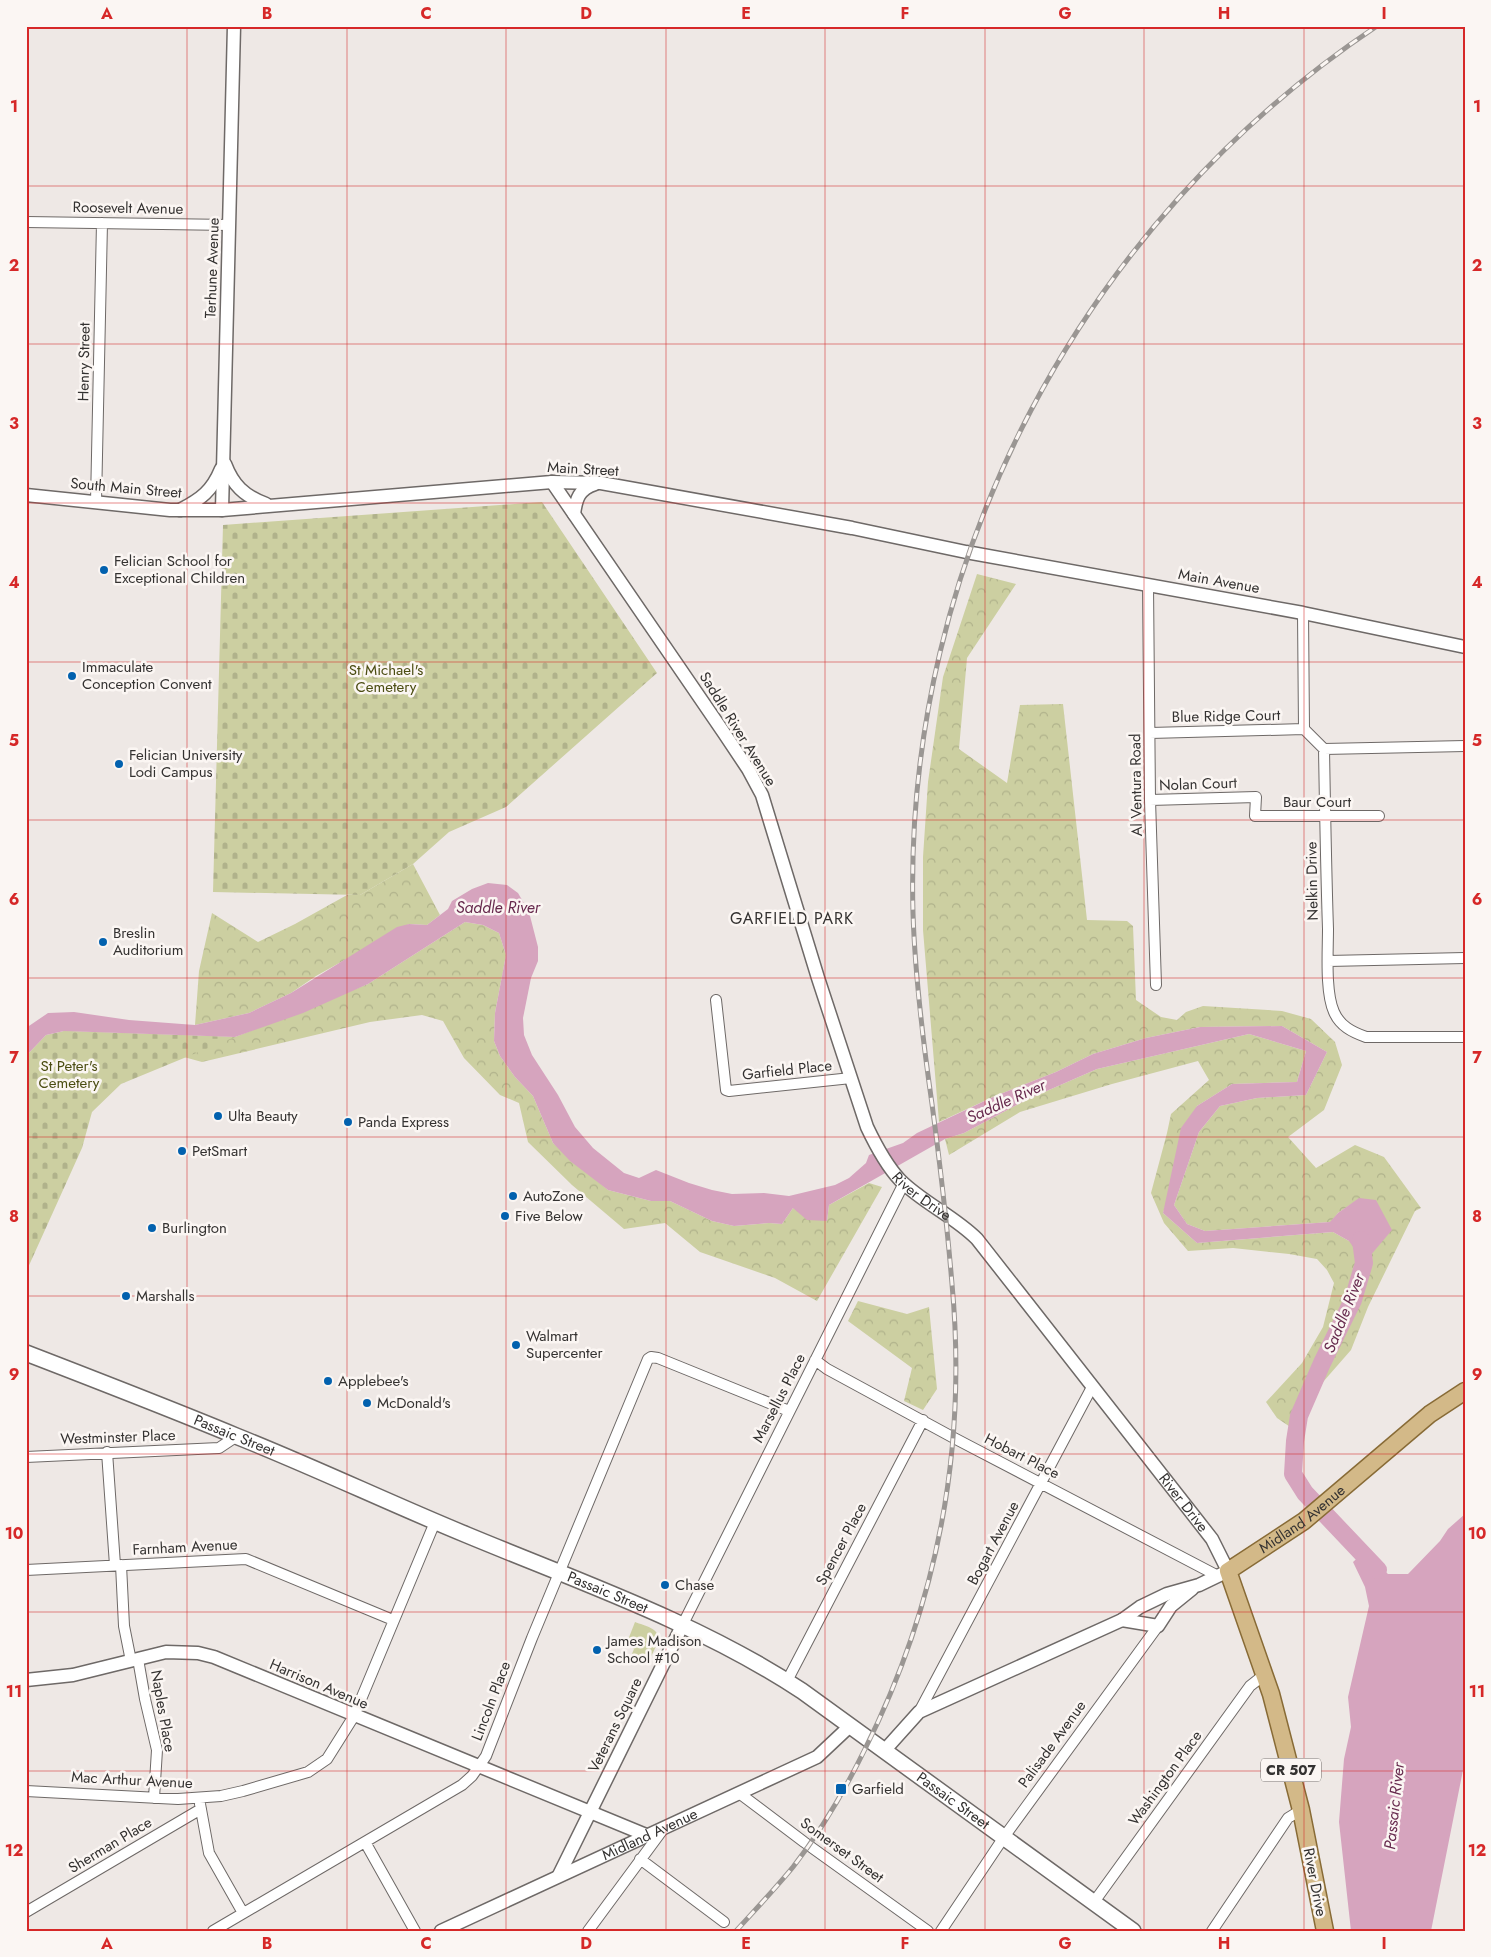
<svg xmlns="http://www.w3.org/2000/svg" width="1491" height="1957" font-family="Jost,sans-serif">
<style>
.forest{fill:url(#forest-crowns)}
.cemetery{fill:url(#cemetery-stones)}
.park{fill:#cccfa1}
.water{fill:#d6a4be}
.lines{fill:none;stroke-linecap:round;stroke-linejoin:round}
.river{stroke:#d6a4be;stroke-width:18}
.minor-casing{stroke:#6e6967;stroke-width:12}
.tertiary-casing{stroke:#6e6967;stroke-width:15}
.secondary-casing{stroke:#6e6967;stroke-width:18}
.primary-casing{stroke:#886b36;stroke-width:19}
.minor{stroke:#fff;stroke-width:10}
.tertiary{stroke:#fff;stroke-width:12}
.secondary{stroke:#fff;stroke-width:15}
.primary{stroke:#d3b988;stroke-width:16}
.rail-casing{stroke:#9a9693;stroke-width:5}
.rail{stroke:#fbf6f3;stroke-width:3;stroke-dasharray:9;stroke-linecap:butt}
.grid{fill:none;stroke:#d62828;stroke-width:1;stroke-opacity:0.55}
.poi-dot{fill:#0261ae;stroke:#fbf6f3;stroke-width:2}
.labels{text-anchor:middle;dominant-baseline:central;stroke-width:5;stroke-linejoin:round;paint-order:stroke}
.shield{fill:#fbf6f3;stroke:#706d6b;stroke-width:1}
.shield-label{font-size:14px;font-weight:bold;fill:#343231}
.street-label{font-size:15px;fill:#343231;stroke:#fbf6f3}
.poi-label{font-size:15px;fill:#343231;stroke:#fbf6f3;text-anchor:start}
.park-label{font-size:15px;fill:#4b4d12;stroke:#fbf6f3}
.water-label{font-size:16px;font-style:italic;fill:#672a4e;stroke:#fbf6f3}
.neighbourhood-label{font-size:16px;letter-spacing:1px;fill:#343231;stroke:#fbf6f3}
.neatline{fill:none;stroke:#d62828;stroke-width:2}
.grid-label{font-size:16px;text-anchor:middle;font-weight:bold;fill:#d62828}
</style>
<defs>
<pattern id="forest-crowns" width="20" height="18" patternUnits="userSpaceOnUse" patternTransform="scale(1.25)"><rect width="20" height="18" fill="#cccfa1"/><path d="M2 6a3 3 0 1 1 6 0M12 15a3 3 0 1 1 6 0" fill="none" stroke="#b0b28b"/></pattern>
<pattern id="cemetery-stones" width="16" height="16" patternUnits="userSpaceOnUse" patternTransform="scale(1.25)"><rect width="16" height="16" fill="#cccfa1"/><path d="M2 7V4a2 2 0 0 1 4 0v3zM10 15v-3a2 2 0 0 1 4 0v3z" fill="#b0b28b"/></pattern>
</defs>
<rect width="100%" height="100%" fill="#eee8e5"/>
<path class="forest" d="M977,574L1016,584L967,658L959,749L1007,783L1020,705L1063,704L1087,920L1127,921L1133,926L1136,1000L1161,1017L1177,1020L1186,1012L1203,1006L1282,1011L1311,1019L1335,1042L1342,1065L1324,1110L1288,1137L1316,1168L1355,1145L1384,1157L1421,1208L1415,1211L1368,1307L1351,1350L1316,1390L1309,1402L1302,1435L1277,1418L1266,1402L1302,1363L1323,1327L1334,1283L1327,1270L1317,1259L1289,1254L1233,1248L1188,1251L1164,1223L1151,1193L1167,1133L1171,1114L1209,1080L1198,1061L1112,1084L1020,1112L949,1155L945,1139L964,1133L1026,1100L1097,1069L1249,1034L1306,1051L1297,1082L1232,1084L1197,1106L1163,1213L1197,1243L1333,1232L1349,1241L1359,1199L1338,1213L1331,1222L1205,1231L1187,1224L1174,1205L1199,1132L1220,1106L1257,1098L1306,1095L1327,1052L1282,1026L1200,1027L1146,1038L1093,1054L1056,1072L993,1097L939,1122L923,930V857L928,782L943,677Z
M413,864L440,915L427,925L409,924L316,976L291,993L249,1013L195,1025L199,971L212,913L258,942L295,924L347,895H360Z
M465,922L483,925L499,933L506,955L495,1013L494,1041L500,1056L515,1077L533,1096L553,1143L608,1190L651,1201H670L712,1221L734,1226L769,1223L782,1224L793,1208L827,1221L829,1205L869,1183L882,1187L817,1301L775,1278L700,1252L665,1223L624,1229L572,1185L528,1142L519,1103L500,1095L464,1058L443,1021L422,1015L370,1022L202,1062L173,1054L26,1056L64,1031L235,1037L368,984Z
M858,1301L907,1314L929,1307L937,1389L923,1410L904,1401L912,1368L848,1321Z"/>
<path class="cemetery" d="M542,502L657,673L506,807L449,832L413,864L360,895L213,892L223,525Z
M64,1031L235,1037L121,1084L92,1112L82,1148L26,1272V1056L46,1035Z"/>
<path class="park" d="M635,1622C645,1626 659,1628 659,1640L648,1663L631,1656L634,1649L626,1645Z"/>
<path class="water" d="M488,883L507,885L518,893L529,912L538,947V961L531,978L523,1018L524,1035L532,1055L558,1095L575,1127L593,1148L624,1173L639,1178L656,1170L689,1183L712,1190L732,1194L764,1193L789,1196L835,1185L849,1178L866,1163L869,1155L903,1143L917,1133L993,1097L1056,1072L1093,1054L1146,1038L1200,1027L1282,1026L1327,1052L1306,1095L1257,1098L1220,1106L1199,1132L1174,1205L1187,1224L1205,1231L1330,1222L1338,1213L1359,1198L1376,1200L1392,1230L1364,1263L1349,1241L1333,1232L1197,1243L1163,1213L1181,1128L1197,1106L1232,1084L1297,1082L1306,1051L1249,1034L1097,1069L1026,1100L964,1133L945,1139L829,1205L827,1221L807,1220L793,1208L782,1224L769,1223L734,1226L712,1221L670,1201H651L608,1190L570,1161L553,1143L533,1096L515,1077L500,1056L494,1041L495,1013L506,955L499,933L483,925L465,922L368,984L303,1013L235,1037L64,1031L46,1035L26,1056V1028L48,1013L74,1012L129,1020L195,1025L249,1013L291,993L397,927L409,924L427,925L448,909L452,901L472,889Z
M1465,1514V1760L1431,1931H1351L1339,1822L1344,1759L1351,1727L1348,1697L1369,1606L1365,1587L1353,1562L1364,1552L1388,1574H1408L1440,1541L1448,1529Z"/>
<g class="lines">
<path class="river" d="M1361,1240L1364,1263L1353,1300L1322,1363L1299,1416L1295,1441L1293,1474L1305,1493L1378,1570"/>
<defs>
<path id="minor" d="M26,222L230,225
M96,502L102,223
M1148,585L1150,800L1156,985
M1303,613L1304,729L1324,749
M1150,733L1304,729
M1324,749C1325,809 1326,869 1328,929C1328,951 1325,992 1334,1012C1340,1026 1352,1032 1366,1037H1465
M1324,749L1465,746
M1150,800L1256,797L1255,816H1379
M1328,961L1465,958
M716,1000L726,1090L729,1091L851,1078
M815,1360L827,1369L954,1438L1218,1576
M107,1452L115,1565
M26,1457L219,1448L237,1436
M121,1565L124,1626L131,1661
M26,1570L246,1559L393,1620
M682,1626L904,1183
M138,1659L145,1699L157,1750L154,1798
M787,1681L923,1420
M919,1712L1092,1387
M26,1791L178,1799L221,1796L243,1791L308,1772L327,1759L354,1716L435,1522
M739,1793L804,1842L928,1931
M200,1804L209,1853L243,1913
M365,1842L415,1931
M640,1859L724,1922
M1094,1902L1250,1686L1264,1675
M26,1912L201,1809
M213,1931L462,1785L472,1776L486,1756L532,1638L648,1359L651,1357L658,1358L789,1411
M588,1931L664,1828
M941,1931L1004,1837L1158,1626
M1212,1931L1288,1818L1301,1810"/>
<g id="tertiary">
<path d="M225,464C233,485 244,496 266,504"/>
<path id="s1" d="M552,482L724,733L748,769L762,795L818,978L867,1127C876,1146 886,1165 900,1180C923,1203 954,1216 977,1239L1212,1539L1228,1571L1199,1585L1167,1594L1140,1607L1122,1620L919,1712L884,1751"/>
<path d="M26,495L170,510H222L552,482L601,483L852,528L966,552L1303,613L1465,647"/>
<path d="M180,510C201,499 212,491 221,469"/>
<path d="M222,510L234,26"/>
<path d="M574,514C576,499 579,489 595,484"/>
<path d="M1122,1620L1158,1626L1171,1606L1192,1589"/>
<path d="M26,1680L73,1675L166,1652L198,1653L214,1657L646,1835"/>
<path d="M559,1875L682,1626"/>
<path id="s2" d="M441,1931L817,1757L850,1726"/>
</g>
<g id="secondary">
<path id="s3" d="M26,1353C96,1380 166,1407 236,1436C314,1467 389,1503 467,1535C580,1582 699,1623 802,1691L1133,1931"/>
</g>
<g id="primary">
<path id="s4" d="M1325,1931L1301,1810L1271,1694L1228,1571L1304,1521L1430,1414L1465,1391"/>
</g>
</defs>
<use href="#minor" class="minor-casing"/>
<use href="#tertiary" class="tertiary-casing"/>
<use href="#secondary" class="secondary-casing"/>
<use href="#primary" class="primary-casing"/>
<use href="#minor" class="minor"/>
<use href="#tertiary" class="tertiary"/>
<use href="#secondary" class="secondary"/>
<use href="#primary" class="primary"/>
<defs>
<path id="rail" d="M736,1931C755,1910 775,1889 793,1867C821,1831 845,1790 865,1749C938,1603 967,1446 952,1284C947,1224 940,1164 932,1104C923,1041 915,977 913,913C903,559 1083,222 1377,26"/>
</defs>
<use href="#rail" class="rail-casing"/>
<use href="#rail" class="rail"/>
</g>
<path class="grid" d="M187,26V1931M347,26V1931M506,26V1931M666,26V1931M825,26V1931M985,26V1931M1144,26V1931M1304,26V1931M26,186H1465M26,344H1465M26,503H1465M26,662H1465M26,820H1465M26,978H1465M26,1137H1465M26,1296H1465M26,1454H1465M26,1612H1465M26,1771H1465"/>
<g class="poi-dot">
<circle cx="104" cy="570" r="5"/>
<circle cx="72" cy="676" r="5"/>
<circle cx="119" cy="764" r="5"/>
<circle cx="103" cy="942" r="5"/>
<circle cx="218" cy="1116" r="5"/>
<circle cx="348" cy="1122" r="5"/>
<circle cx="182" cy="1151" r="5"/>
<circle cx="513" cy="1196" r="5"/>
<circle cx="505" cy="1216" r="5"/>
<circle cx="152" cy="1228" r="5"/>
<circle cx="126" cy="1296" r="5"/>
<circle cx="516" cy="1345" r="5"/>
<circle cx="328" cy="1381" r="5"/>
<circle cx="367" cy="1403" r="5"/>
<circle cx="665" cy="1585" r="5"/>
<circle cx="597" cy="1650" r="5"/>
<rect x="835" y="1783" width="12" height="12" rx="2.5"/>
</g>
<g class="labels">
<rect class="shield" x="1261" y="1758.5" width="60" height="23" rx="4"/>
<g class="shield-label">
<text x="1291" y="1770">CR 507</text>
</g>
<g class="street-label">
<text transform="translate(128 208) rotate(1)">Roosevelt Avenue</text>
<text transform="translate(212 268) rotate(-88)">Terhune Avenue</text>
<text transform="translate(84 362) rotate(-89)">Henry Street</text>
<text transform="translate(583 469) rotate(3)">Main Street</text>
<text transform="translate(126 488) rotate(5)">South Main Street</text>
<text transform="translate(1219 581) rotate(10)">Main Avenue</text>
<text transform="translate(1226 716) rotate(-1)">Blue Ridge Court</text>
<text transform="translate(738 729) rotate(58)">Saddle River Avenue</text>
<text transform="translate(1198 784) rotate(-2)">Nolan Court</text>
<text transform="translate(1136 785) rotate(-91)">Al Ventura Road</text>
<text x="1317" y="802">Baur Court</text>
<text transform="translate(1312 881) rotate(-91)">Nelkin Drive</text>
<text transform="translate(787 1070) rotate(-6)">Garfield Place</text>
<text stroke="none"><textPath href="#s1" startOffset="815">River Drive</textPath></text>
<text transform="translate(779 1398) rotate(-63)">Marsellus Place</text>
<text stroke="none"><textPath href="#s3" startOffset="224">Passaic Street</textPath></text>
<text transform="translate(118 1437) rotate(-2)">Westminster Place</text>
<text transform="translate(1022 1456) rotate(27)">Hobart Place</text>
<text stroke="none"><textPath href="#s1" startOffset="1220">River Drive</textPath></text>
<text stroke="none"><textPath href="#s4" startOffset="464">Midland Avenue</textPath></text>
<text transform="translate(993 1543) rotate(-62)">Bogart Avenue</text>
<text transform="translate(841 1544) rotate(-62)">Spencer Place</text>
<text transform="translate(185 1547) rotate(-3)">Farnham Avenue</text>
<text stroke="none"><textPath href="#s3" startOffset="629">Passaic Street</textPath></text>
<text transform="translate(319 1684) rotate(23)">Harrison Avenue</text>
<text transform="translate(491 1701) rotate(-69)">Lincoln Place</text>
<text transform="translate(163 1711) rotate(80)">Naples Place</text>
<text transform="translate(615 1725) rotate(-64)">Veterans Square</text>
<text transform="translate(1052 1744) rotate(-54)">Palisade Avenue</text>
<text transform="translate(1165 1778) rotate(-54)">Washington Place</text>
<text transform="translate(132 1780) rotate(3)">Mac Arthur Avenue</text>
<text stroke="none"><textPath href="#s3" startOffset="1034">Passaic Street</textPath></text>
<text stroke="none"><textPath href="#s2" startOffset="230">Midland Avenue</textPath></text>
<text transform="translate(110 1845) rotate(-31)">Sherman Place</text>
<text transform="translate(842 1850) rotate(36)">Somerset Street</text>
<text transform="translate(1315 1882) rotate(79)">River Drive</text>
</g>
<g class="poi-label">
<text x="114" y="561">Felician School for<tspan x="114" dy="17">Exceptional Children</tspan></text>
<text x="82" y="667">Immaculate<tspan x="82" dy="17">Conception Convent</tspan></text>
<text x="129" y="755">Felician University<tspan x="129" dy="17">Lodi Campus</tspan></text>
<text x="113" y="933">Breslin<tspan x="113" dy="17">Auditorium</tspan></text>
<text x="228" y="1116">Ulta Beauty</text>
<text x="358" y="1122">Panda Express</text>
<text x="192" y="1151">PetSmart</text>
<text x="523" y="1196">AutoZone</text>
<text x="515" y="1216">Five Below</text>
<text x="162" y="1228">Burlington</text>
<text x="136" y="1296">Marshalls</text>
<text x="526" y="1336">Walmart<tspan x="526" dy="17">Supercenter</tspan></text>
<text x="338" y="1381">Applebee's</text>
<text x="377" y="1403">McDonald's</text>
<text x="675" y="1585">Chase</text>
<text x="607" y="1641">James Madison<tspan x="607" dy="17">School #10</tspan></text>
<text x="852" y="1789">Garfield</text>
</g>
<g class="park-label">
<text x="386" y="670">St Michael's<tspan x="386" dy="17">Cemetery</tspan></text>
<text x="69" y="1066">St Peter's<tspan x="69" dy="17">Cemetery</tspan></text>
</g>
<g class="water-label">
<text x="498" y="907">Saddle River</text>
<text transform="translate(1006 1101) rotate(-24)">Saddle River</text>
<text transform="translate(1344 1313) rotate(-68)">Saddle River</text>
<text transform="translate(1394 1806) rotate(-84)">Passaic River</text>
</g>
<g class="neighbourhood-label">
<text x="792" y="918">GARFIELD PARK</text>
</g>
</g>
<rect width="1491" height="1957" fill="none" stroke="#fbf6f3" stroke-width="55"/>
<rect x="28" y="28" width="1436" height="1902" class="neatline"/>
<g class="grid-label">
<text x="107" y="19">A</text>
<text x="267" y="19">B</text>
<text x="426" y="19">C</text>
<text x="586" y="19">D</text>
<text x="746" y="19">E</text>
<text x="905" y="19">F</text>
<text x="1065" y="19">G</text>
<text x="1224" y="19">H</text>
<text x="1384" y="19">I</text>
<text x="14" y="112">1</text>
<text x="1477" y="112">1</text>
<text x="14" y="271">2</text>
<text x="1477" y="271">2</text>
<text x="14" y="429">3</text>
<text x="1477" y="429">3</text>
<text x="14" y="588">4</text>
<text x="1477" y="588">4</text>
<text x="14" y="746">5</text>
<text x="1477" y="746">5</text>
<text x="14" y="905">6</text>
<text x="1477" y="905">6</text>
<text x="14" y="1063">7</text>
<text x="1477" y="1063">7</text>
<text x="14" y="1222">8</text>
<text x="1477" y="1222">8</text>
<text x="14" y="1380">9</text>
<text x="1477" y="1380">9</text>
<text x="14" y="1539">10</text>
<text x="1477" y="1539">10</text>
<text x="14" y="1697">11</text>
<text x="1477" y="1697">11</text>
<text x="14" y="1856">12</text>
<text x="1477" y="1856">12</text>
<text x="107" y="1949">A</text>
<text x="267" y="1949">B</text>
<text x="426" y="1949">C</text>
<text x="586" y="1949">D</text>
<text x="746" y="1949">E</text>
<text x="905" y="1949">F</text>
<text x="1065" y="1949">G</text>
<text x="1224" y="1949">H</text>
<text x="1384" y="1949">I</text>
</g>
</svg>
